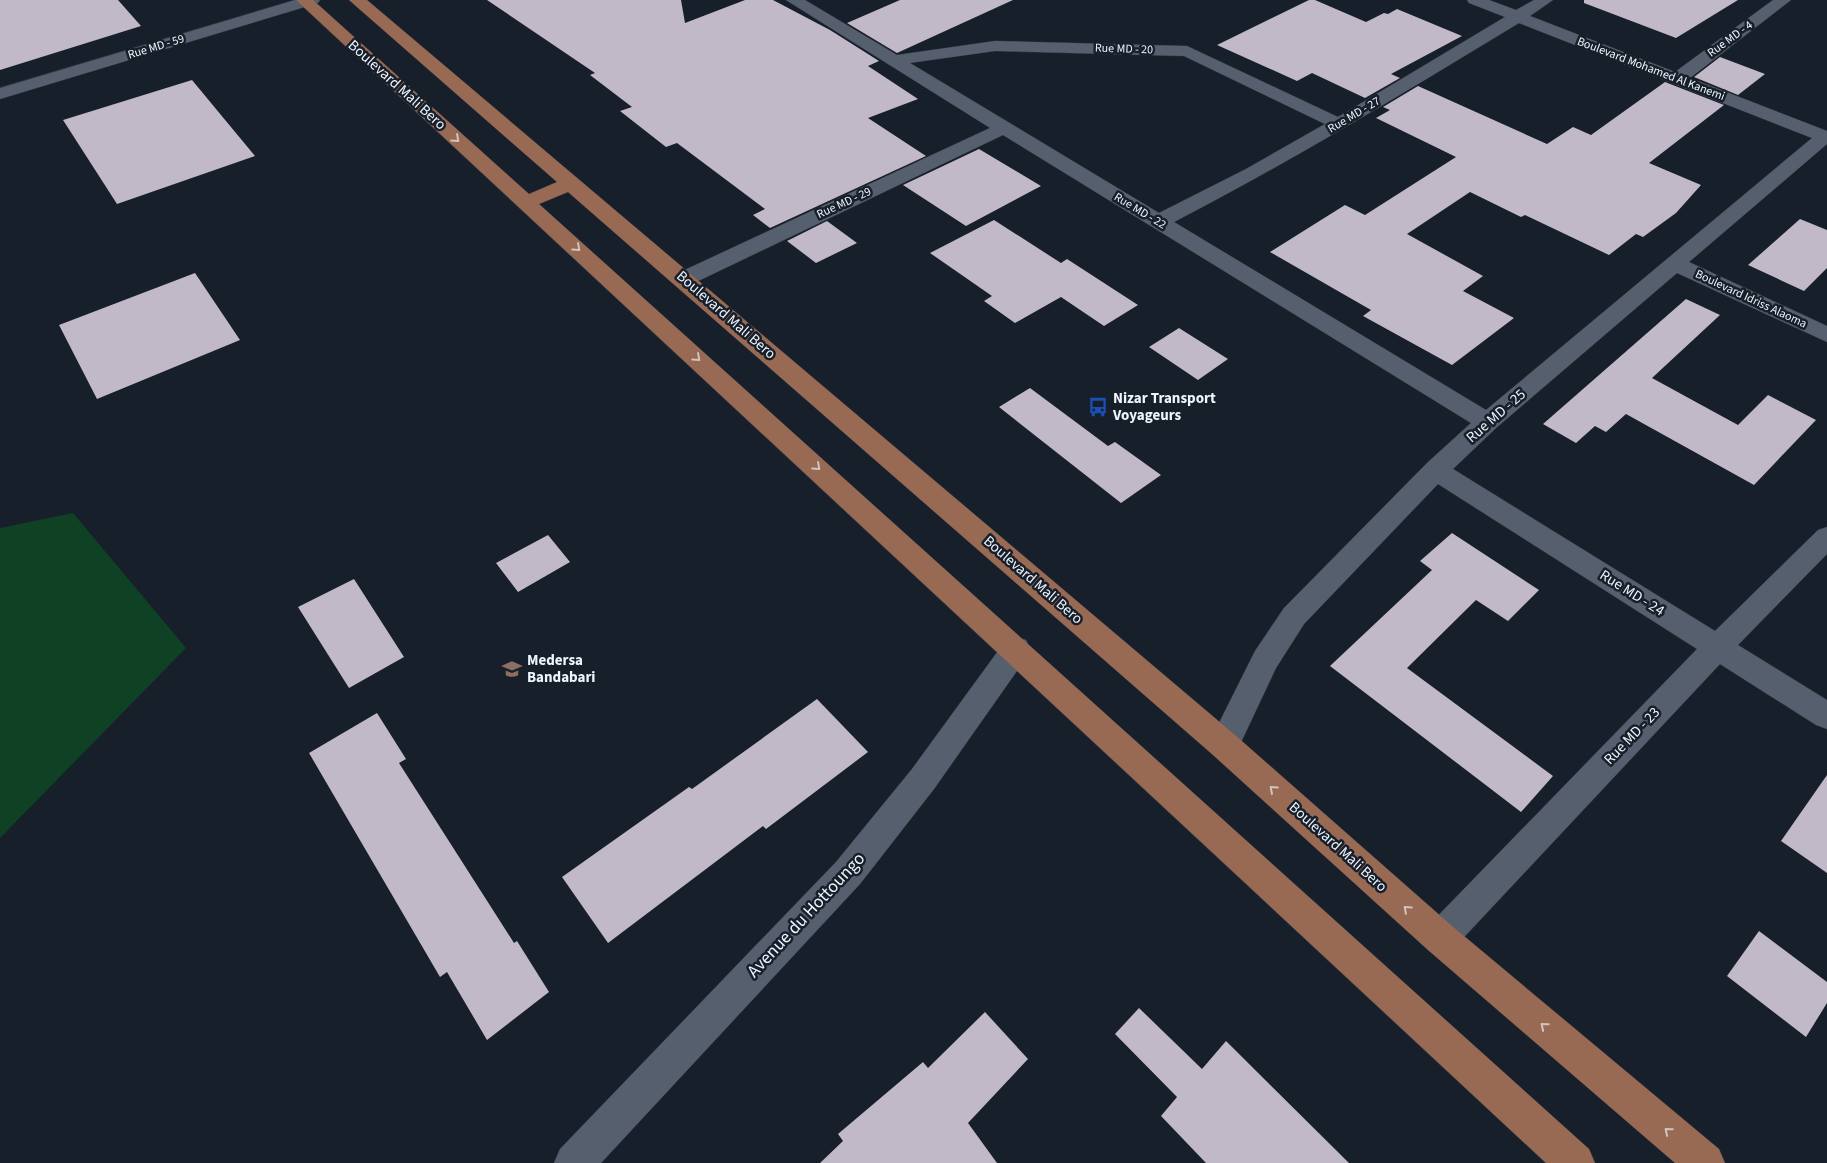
<svg xmlns="http://www.w3.org/2000/svg" width="1827" height="1163" font-family="'Source Sans 3',sans-serif">
<style>
.green{fill:#0f4124}
.building{fill:#c1b8c8}
.lines{fill:none;stroke-linecap:round;stroke-linejoin:round}
.street-casing{stroke:#323841;stroke-width:1}
.primary-casing{stroke:#323841;stroke-width:1}
.street{fill:#555f6d;fill-rule:evenodd}
.primary{fill:#986953;fill-rule:evenodd}
.oneway{stroke:#d0c3c1}
.labels{text-anchor:middle;dominant-baseline:central;stroke-width:5;stroke-linejoin:round;paint-order:stroke}
.far-street-label{font-size:12px;fill:#eef4fc;stroke:#161f2a}
.street-label{font-size:15px;fill:#eef4fc;stroke:#161f2a}
.poi-label{font-size:15px;font-weight:bold;fill:#eef4fc;stroke:#161f2a;text-anchor:start}
.near-street-label{font-size:18px;fill:#eef4fc;stroke:#161f2a}
</style>
<rect width="100%" height="100%" fill="#161f2a"/>
<path class="green" d="M73,513L186,648L0,838V528Z"/>
<path class="building" d="M0,0H118L141,26L0,70Z
M487,0H681L685,23L745,0H773L830,30L879,61L868,66L918,99L868,118L926,156L770,228L753,215L765,209L677,143L666,147L620,111L632,107L590,75L595,73Z
M900,0H1013L897,53L847,23Z
M1309,0H1315L1366,22L1384,13L1388,14L1397,9L1462,36L1391,74L1400,78L1365,98L1312,73L1297,81L1217,45Z
M1584,0H1738L1676,38L1584,3Z
M1720,57L1765,74L1738,95L1694,77Z
M192,80L255,156L117,204L63,120Z
M1665,82L1724,105L1649,163L1701,185L1676,213L1643,237L1636,234L1609,255L1525,215L1521,217L1470,192L1407,234L1483,276L1463,291L1514,318L1452,365L1363,316L1371,310L1270,252L1345,205L1365,215L1456,157L1376,118L1390,110L1383,107L1418,86L1547,144L1573,127L1591,135Z
M979,149L1041,186L966,226L903,185Z
M1800,219L1827,230V268L1804,291L1748,265Z
M994,220L1061,263L1067,259L1138,305L1104,326L1061,297L1015,323L984,301L992,296L930,253Z
M827,221L857,243L816,263L787,241Z
M195,273L240,340L97,399L59,325Z
M1686,299L1720,315L1652,378L1738,425L1768,395L1816,420L1754,485L1626,414L1606,432L1595,426L1576,443L1543,424Z
M1179,328L1228,359L1198,380L1149,347Z
M1030,388L1108,446L1115,442L1161,475L1121,503L999,407Z
M1452,533L1539,590L1508,621L1476,600L1407,668L1553,776L1521,812L1330,666L1432,570L1420,561Z
M548,535L570,562L518,592L496,563Z
M354,579L404,657L349,688L298,607Z
M817,699L868,752L766,829L763,826L608,943L562,877L689,787L692,789Z
M377,713L406,759L399,763L514,943L517,941L549,992L487,1040L447,972L440,977L309,753Z
M1827,775V873L1781,841Z
M1759,931L1827,982V1003L1806,1037L1727,976Z
M1139,1008L1202,1069L1226,1041L1349,1163H1206L1161,1116L1177,1097L1115,1034Z
M985,1012L1028,1059L968,1123L997,1163H820L843,1141L838,1134L923,1062L928,1068Z"/>
<g class="lines">
<defs>
<path id="street" d="M295,0H320L318,3L0,99V88Z
M786,0H805L897,55L995,41L1187,46L1338,117L1505,17L1469,3L1467,0H1489L1516,10L1534,0H1553L1530,16L1675,72L1773,0H1791L1690,78L1827,131V144L1689,262L1827,326V342L1677,273L1496,428L1453,469L1715,631L1818,530L1827,527V554L1738,645L1827,700V729L1816,725L1720,664L1452,950L1440,955L1428,950L1423,938L1428,926L1697,649L1438,484L1304,624L1276,668L1235,755L1224,759L1213,755L1209,745L1213,735L1255,651L1284,608L1427,463L1471,423L1003,135L692,284L684,286L676,284L673,279L676,274L990,128ZM1519,23L1812,138L1486,410L1174,222C1292,161 1405,92 1519,23ZM995,51L1184,56L1325,124L1246,169L1159,213L910,63Z
M1016,637L1026,640L1030,649L1026,658L934,789L860,884L601,1163H554L560,1149L836,862L912,769L1006,640Z"/>
<path id="primary" d="M296,0H313L529,194L557,182L349,0H367L1235,735L1452,926L1719,1149L1725,1163H1675L1428,950L1213,755L568,192L539,204L1589,1149L1595,1163H1546Z"/>
</defs>
<use href="#street" class="street-casing"/>
<use href="#primary" class="primary-casing"/>
<use href="#street" class="street"/>
<use href="#primary" class="primary"/>
</g>
<defs><path id="oneway-chevron" d="M-2-3.5L2.5 0L-2 3.5" fill="none" stroke-width="1.6" stroke-linecap="round" stroke-linejoin="round" transform="scale(1.25)"/></defs>
<g class="oneway">
<use href="#oneway-chevron" transform="translate(456 139) rotate(42)"/>
<use href="#oneway-chevron" transform="translate(577 248) rotate(42)"/>
<use href="#oneway-chevron" transform="translate(697 358) rotate(42)"/>
<use href="#oneway-chevron" transform="translate(817 467) rotate(42)"/>
<use href="#oneway-chevron" transform="translate(1273 789) rotate(-138)"/>
<use href="#oneway-chevron" transform="translate(1407 909) rotate(-138)"/>
<use href="#oneway-chevron" transform="translate(1544 1026) rotate(-140)"/>
<use href="#oneway-chevron" transform="translate(1668 1131) rotate(-140)"/>
</g>
<defs>
<symbol id="bus-bare" viewBox="-9 -9 18 18"><path d="M-5-6H5V4H4V6H2V4H-2V6H-4V4H-5ZM-3.5-4V0h7V-4ZM-3.5 1.2v1.5H-2V1.2ZM2 1.2v1.5H3.5V1.2Z" fill="#1a4fb4" stroke="#161f2a" stroke-width="2.5" paint-order="stroke"/></symbol>
<symbol id="school-bare" viewBox="-9 -9 18 18"><path d="M0-5L7-2L0 1L-7-2ZM-4 1L0 2.5L4 1V4Q0 6-4 4Z" fill="#8d6e63" stroke="#161f2a" stroke-width="2.5" paint-order="stroke"/></symbol>
</defs>
<g fill-rule="evenodd">
<use href="#bus-bare" x="1084" y="393" width="28" height="28"/>
<use href="#school-bare" x="498" y="655" width="28" height="28"/>
</g>
<g class="labels">
<g class="far-street-label">
<text transform="translate(1730 39) rotate(-36)">Rue MD - 4</text>
<text transform="translate(156 47) rotate(-17)">Rue MD - 59</text>
<text transform="translate(1124 49) rotate(2)">Rue MD - 20</text>
<text transform="translate(1651 69) rotate(21)">Boulevard Mohamed Al Kanemi</text>
<text transform="translate(1354 115) rotate(-31)">Rue MD - 27</text>
<text transform="translate(844 203) rotate(-25)">Rue MD - 29</text>
<text transform="translate(1140 211) rotate(31)">Rue MD - 22</text>
<text transform="translate(1751 299) rotate(25)">Boulevard Idriss Alaoma</text>
</g>
<g class="street-label">
<text transform="translate(397 85) rotate(42)">Boulevard Mali Bero</text>
<text transform="translate(726 315) rotate(41)">Boulevard Mali Bero</text>
<text transform="translate(1496 416) rotate(-41)">Rue MD - 25</text>
<text transform="translate(1033 580) rotate(41)">Boulevard Mali Bero</text>
<text transform="translate(1632 593) rotate(32)">Rue MD - 24</text>
<text transform="translate(1632 736) rotate(-46)">Rue MD - 23</text>
<text transform="translate(1338 847) rotate(42)">Boulevard Mali Bero</text>
</g>
<g class="poi-label">
<text x="1113" y="398">Nizar Transport<tspan x="1113" dy="17">Voyageurs</tspan></text>
<text x="527" y="660">Medersa<tspan x="527" dy="17">Bandabari</tspan></text>
</g>
<g class="near-street-label">
<text transform="translate(806 915) rotate(-47)">Avenue du Hottoungo</text>
</g>
</g>
</svg>
